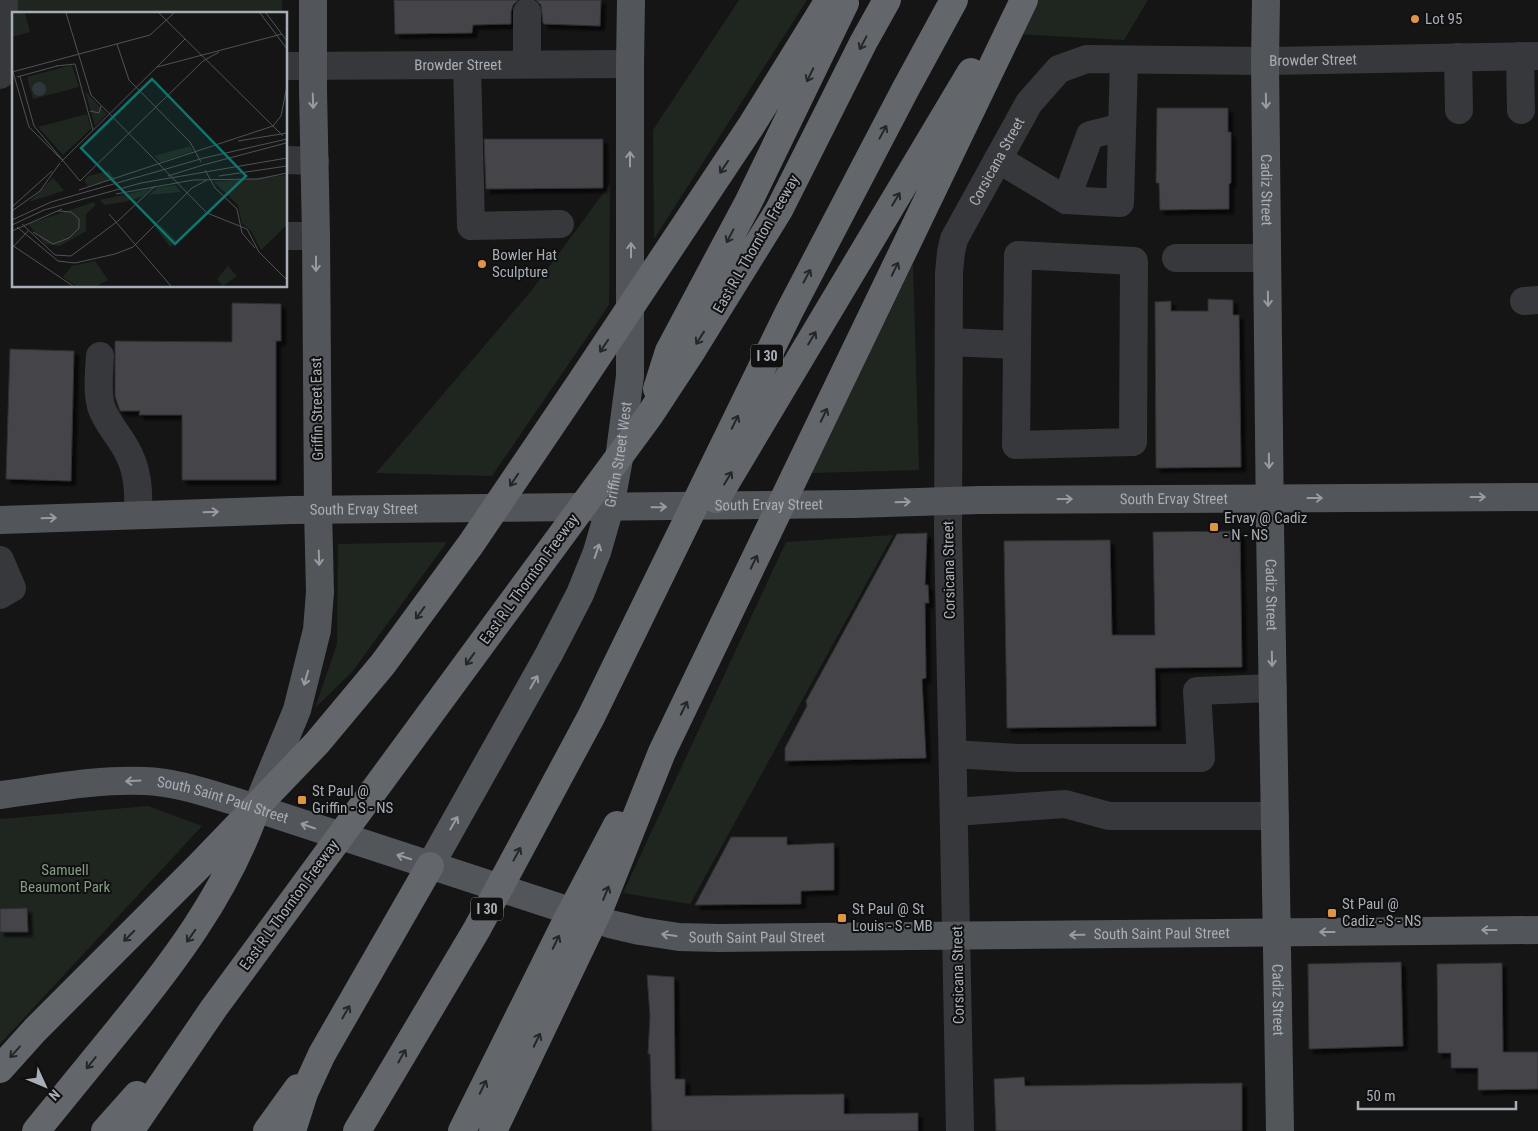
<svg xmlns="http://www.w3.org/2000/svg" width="1538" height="1131" font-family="'Roboto Condensed',sans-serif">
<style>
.green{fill:#1f261f}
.building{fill:#444549;stroke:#2f2f32;filter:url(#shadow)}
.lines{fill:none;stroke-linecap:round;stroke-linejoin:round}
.minor{stroke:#36383b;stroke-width:28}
.major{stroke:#52555a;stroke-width:28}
.highway{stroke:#63666b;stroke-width:28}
.oneway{stroke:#252628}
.oneway2{stroke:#979ca3}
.poi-dot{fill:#df9344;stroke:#101011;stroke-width:2}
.labels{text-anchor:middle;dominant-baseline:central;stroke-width:4;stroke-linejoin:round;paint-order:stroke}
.shield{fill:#101011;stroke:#7a7f84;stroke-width:1}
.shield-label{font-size:14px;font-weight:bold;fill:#a8aeb5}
.poi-label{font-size:15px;fill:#a8aeb5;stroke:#101011;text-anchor:start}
.street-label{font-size:15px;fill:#a8aeb5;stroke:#101011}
.park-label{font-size:15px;fill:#849e81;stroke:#101011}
.inset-road{fill:none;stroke:#505256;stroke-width:1}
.view{fill:#0f766e;fill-opacity:0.15;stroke:#0f766e;stroke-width:2.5}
.inset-edge{fill:none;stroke:#a8aeb5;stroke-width:2.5}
</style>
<defs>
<filter id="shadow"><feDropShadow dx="4.5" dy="4.5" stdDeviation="1" flood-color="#0009"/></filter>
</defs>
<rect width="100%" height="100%" fill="#151516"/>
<path class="green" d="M17,0H282V14H17Z
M739,0H807L654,239L653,130Z
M1033,0H1148L1124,40L1014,34Z
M610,184L609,305L492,476L376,473L532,290Z
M913,264L919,470L811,473Z
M893,535L690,904L623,893L786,542Z
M447,542L352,672L315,708L337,644L338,544Z
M148,806L202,826L0,1044V819Z"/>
<path class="building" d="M394,0H518L513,5L511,12V24L473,25L472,33L395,34Z
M536,0H601L600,26L544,24L543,23L541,5Z
M1157,108H1228V132H1231V183L1229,184V209L1160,210L1159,183H1156Z
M484,139H603V188L486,189Z
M1208,299L1233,300V315H1239L1241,467L1156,468L1155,302L1171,301V311H1208Z
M232,303L281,304V341H276V480H182V415H139L140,411H120L115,396V341L232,342Z
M10,349L74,351L71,481L6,479Z
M1240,531L1242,667L1155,668L1156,726L1007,728L1004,541L1110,540L1112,635H1155L1153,532Z
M927,533L925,585H928L929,603H925L926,678L922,679L926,758L785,761V748L807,706L806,701L897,534Z
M731,837H787V845L834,843V890L801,891V904L695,905Z
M27,908L28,932H0V909Z
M1401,962L1403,1046L1309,1049L1308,964Z
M1502,963L1503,1052H1538V1089L1478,1090V1068H1451V1053H1438L1437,964Z
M647,975L674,977L675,1079H685V1096L844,1094V1114L918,1113V1131H652L650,1054H648L650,1016Z
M1024,1077L1025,1086L1242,1083V1131H996L994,1079Z"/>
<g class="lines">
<g class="minor">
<path d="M527,12V64"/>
<path d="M1520,56L1521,110"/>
<path d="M1458,57L1459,110"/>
<path d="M467,65L471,226L560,224"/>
<path id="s1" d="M286,66L630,64"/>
<path d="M0,75L3,43L4,0"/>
<path d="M998,159L1066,200L1120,203L1124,60"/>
<path d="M286,160L315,161"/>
<path d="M1066,200L1090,135L1122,127"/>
<path d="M286,236H316"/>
<path d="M1018,255L1134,261L1133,442L1016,445Z"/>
<path d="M1176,258H1267"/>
<path d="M1524,301L1538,300"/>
<path d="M949,342L1017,345"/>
<path d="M100,356C99,372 97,391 101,406C106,422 117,433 125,447C138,468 139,490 138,515"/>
<path d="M0,560L12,588L0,595"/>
<path d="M953,754L1018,758H1201L1197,691L1273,688"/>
<path d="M955,812L1065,804L1109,816H1275"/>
<path id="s2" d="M960,1131L948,531L949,273L951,252L954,239L1029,103L1059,69L1087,59L1265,61L1538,56"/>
</g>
<g class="major">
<path id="s3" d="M1266,0L1265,61L1270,527L1280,1131"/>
<path id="s4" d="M0,520L292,510L854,504L980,500L1538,497"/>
<path id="s5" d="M0,795C47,789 96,779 144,781C176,782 207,793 237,802L610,924L640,931L679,937L719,938L1538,930"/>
<path d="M258,804L297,710L317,630L320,592L318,509L316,236L313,90V0"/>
<path id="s6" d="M430,866L549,654L580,594L597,552L610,507L619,459L630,376V64L631,0"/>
</g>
<path class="highway" d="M657,389L669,351L748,203L845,3
M716,499L971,72
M0,1069L35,1030L200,865L317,743L383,664L471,544L580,383L751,126L829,0
M36,1131C64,1097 92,1062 120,1028C173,963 223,897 253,817
M105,1131L137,1095
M130,1131L214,1008L649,416L693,349L779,210L863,43L887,0
M267,1131L298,1088
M292,1131L304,1093L322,1054L430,866
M357,1131L477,929L591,717L789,312L905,90L954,0
M462,1131L565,924L617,825
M493,1131L601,905L662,752L1024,0"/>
</g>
<defs><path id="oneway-shaft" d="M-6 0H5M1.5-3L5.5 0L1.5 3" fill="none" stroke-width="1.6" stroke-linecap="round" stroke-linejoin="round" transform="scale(1.25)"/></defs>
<g class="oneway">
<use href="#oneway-shaft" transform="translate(863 43) rotate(118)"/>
<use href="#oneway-shaft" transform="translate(810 75) rotate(116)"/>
<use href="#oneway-shaft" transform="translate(883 132) rotate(-62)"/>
<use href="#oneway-shaft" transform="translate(724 167) rotate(124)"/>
<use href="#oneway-shaft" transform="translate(896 199) rotate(-59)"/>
<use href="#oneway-shaft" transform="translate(730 236) rotate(118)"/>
<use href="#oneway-shaft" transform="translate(895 269) rotate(-64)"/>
<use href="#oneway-shaft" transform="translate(807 276) rotate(-62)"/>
<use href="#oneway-shaft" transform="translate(700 338) rotate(122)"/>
<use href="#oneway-shaft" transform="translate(812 338) rotate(-59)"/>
<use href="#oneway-shaft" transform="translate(604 346) rotate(124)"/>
<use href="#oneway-shaft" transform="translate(824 415) rotate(-64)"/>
<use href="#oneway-shaft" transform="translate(735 422) rotate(-64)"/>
<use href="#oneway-shaft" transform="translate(728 478) rotate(-59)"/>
<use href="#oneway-shaft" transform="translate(514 480) rotate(124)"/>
<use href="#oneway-shaft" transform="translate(754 562) rotate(-64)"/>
<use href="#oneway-shaft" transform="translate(420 613) rotate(126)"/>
<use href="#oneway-shaft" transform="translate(470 659) rotate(126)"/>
<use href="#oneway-shaft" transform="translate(684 708) rotate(-64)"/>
<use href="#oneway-shaft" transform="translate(517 854) rotate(-62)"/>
<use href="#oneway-shaft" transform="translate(606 893) rotate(-68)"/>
<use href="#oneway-shaft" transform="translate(129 936) rotate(135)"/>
<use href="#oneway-shaft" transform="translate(191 936) rotate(125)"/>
<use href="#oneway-shaft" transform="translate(556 942) rotate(-64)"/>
<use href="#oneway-shaft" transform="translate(346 1012) rotate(-60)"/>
<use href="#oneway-shaft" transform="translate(537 1040) rotate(-64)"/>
<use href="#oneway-shaft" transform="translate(15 1052) rotate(132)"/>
<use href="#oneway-shaft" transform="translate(402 1056) rotate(-60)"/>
<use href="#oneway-shaft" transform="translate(91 1063) rotate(129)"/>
<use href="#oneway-shaft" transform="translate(483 1087) rotate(-64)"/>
</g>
<g class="oneway2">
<use href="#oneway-shaft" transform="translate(313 101) rotate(88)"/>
<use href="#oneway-shaft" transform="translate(1266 101) rotate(89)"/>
<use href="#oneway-shaft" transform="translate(630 159) rotate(-90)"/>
<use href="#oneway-shaft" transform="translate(631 250) rotate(-90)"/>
<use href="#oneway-shaft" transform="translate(316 264) rotate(90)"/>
<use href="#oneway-shaft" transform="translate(1268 299) rotate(89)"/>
<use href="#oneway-shaft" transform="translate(1269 461) rotate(89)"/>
<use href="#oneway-shaft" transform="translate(1478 497)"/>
<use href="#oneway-shaft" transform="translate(1315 498)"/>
<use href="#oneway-shaft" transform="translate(1065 499)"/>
<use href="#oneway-shaft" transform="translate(903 502) rotate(-2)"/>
<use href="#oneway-shaft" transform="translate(659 507) rotate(-1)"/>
<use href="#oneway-shaft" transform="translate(211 512) rotate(-2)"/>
<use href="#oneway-shaft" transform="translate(49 518) rotate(-2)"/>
<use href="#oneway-shaft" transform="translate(597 551) rotate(-71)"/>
<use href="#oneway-shaft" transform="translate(319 558) rotate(88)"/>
<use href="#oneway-shaft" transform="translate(1272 659) rotate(89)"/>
<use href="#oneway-shaft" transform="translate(306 678) rotate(106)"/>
<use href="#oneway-shaft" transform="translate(534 682) rotate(-60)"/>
<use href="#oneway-shaft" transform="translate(133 781) rotate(177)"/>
<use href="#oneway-shaft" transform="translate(454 823) rotate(-60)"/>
<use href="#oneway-shaft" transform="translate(308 826) rotate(-161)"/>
<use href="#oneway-shaft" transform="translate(404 857) rotate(-162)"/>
<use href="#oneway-shaft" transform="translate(1489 930) rotate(180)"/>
<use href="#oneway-shaft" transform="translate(1327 932) rotate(180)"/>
<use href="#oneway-shaft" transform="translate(669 935) rotate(-172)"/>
<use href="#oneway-shaft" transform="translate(1077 935) rotate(179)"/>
</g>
<g class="poi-dot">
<circle cx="1415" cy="19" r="5"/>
<circle cx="482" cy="264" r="5"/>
<rect x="1209" y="522" width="10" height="10" rx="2.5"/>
<rect x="297" y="795" width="10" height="10" rx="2.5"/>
<rect x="1327" y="908" width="10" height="10" rx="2.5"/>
<rect x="837" y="913" width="10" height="10" rx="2.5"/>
</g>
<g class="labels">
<g class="shield">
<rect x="751" y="344.5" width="32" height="23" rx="4"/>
<rect x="471" y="897.5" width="32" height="23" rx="4"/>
</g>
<g class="shield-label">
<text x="767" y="356">I 30</text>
<text x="487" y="909">I 30</text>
</g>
<g class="poi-label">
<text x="1425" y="19">Lot 95</text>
<text x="492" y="255">Bowler Hat<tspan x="492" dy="17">Sculpture</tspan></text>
<text x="1224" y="518">Ervay @ Cadiz<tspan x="1224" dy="17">- N - NS</tspan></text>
<text x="312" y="791">St Paul @<tspan x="312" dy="17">Griffin - S - NS</tspan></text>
<text x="1342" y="904">St Paul @<tspan x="1342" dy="17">Cadiz - S - NS</tspan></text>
<text x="852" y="909">St Paul @ St<tspan x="852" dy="17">Louis - S - MB</tspan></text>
</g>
<g class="street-label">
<text stroke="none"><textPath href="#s2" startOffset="1349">Browder Street</textPath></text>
<text stroke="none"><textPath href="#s1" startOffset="172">Browder Street</textPath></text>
<text stroke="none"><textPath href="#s2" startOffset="981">Corsicana Street</textPath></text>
<text stroke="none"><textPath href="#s3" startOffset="190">Cadiz Street</textPath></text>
<text transform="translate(756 244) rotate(-60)">East R L Thornton Freeway</text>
<text transform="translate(317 409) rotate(-91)">Griffin Street East</text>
<text stroke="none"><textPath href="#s6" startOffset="456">Griffin Street West</textPath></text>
<text stroke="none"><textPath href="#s4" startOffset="1174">South Ervay Street</textPath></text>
<text stroke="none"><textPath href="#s4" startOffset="769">South Ervay Street</textPath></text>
<text stroke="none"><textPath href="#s4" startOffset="364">South Ervay Street</textPath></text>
<text transform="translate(949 570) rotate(-91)">Corsicana Street</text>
<text transform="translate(529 579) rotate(-54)">East R L Thornton Freeway</text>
<text stroke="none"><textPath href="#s3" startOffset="595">Cadiz Street</textPath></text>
<text stroke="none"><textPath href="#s5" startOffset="226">South Saint Paul Street</textPath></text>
<text transform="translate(289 905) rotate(-54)">East R L Thornton Freeway</text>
<text stroke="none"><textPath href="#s5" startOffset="1186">South Saint Paul Street</textPath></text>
<text stroke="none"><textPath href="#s5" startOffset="781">South Saint Paul Street</textPath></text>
<text transform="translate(958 975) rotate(-91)">Corsicana Street</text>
<text stroke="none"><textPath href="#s3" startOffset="1000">Cadiz Street</textPath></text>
</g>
<g class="park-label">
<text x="65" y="870">Samuell<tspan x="65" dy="17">Beaumont Park</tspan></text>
</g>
</g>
<g transform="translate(12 12)">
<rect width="275" height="275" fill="#151516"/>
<path d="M0,1H13L18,20L0,25ZM60,53L67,75L21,87L15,65ZM25,70L34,76L25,84L20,80L21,73ZM73,79L95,102L83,114ZM75,102L79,117L51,143L26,115ZM178,134L181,139L149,150L142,144ZM97,159L103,167L76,174L72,169L76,164ZM275,163V213L249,238L239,219L230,212L226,193L202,170ZM41,166L52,178L57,177L17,190ZM163,173L169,180L137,183L145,176ZM138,177L131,184L112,190L92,193L88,188ZM82,190L84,193L74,202V219L48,234L33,232L16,212ZM148,213L164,229L158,235L144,216ZM83,249L96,268L85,274H64L51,265L60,254ZM216,254L225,264L211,274L205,267Z" fill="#1f261f" fill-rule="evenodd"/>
<path d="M20 77a7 7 0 1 1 14 0a7 7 0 1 1-14 0Z" fill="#2e373b"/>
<path class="inset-road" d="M54,1L79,83L195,201L235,217L247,240L275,268M147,1L271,124M248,1L275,37M254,1L275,29M105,32L117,68L178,130L189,150M44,54L63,52L81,118M145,55L270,22M0,60L138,23L162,1M1,60L17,115L51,149M8,64L22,114L68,169L191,49L207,40M5,65L45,54M78,99L87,101L89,94M261,114L269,104L275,74M226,129L275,121M49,150L173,27M191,153L274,131M193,158L203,176L225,197L230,221L243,236M156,164L191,153M207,164L275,154M67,178L261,114M104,182L181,168L246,167L275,161M0,195L40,159M0,199L28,179L48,151M97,202L159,274M0,208L39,190L192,146L275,127M10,212L43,243L59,244L106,209L143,174M0,213L32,198L129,171L275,146M5,215L46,249L63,251L103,242L121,235L180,176L195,168M0,219L50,197M21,220L41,232L57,226L67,216V207L59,200L46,199M0,233L61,274M0,236L16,219"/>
<path class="view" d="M140,67L234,164L163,232L69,136Z"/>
<rect width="275" height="275" class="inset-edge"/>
</g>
<g transform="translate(45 1086) rotate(134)" stroke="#101011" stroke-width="4" paint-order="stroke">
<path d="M0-4L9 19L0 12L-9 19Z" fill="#a8aeb5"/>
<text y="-8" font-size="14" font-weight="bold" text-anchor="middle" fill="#a8aeb5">N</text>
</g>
<path d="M1358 1101v8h158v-8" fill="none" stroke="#a8aeb5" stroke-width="2.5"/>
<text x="1366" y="1101" font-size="15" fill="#a8aeb5" stroke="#101011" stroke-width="4" paint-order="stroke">50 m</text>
</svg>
